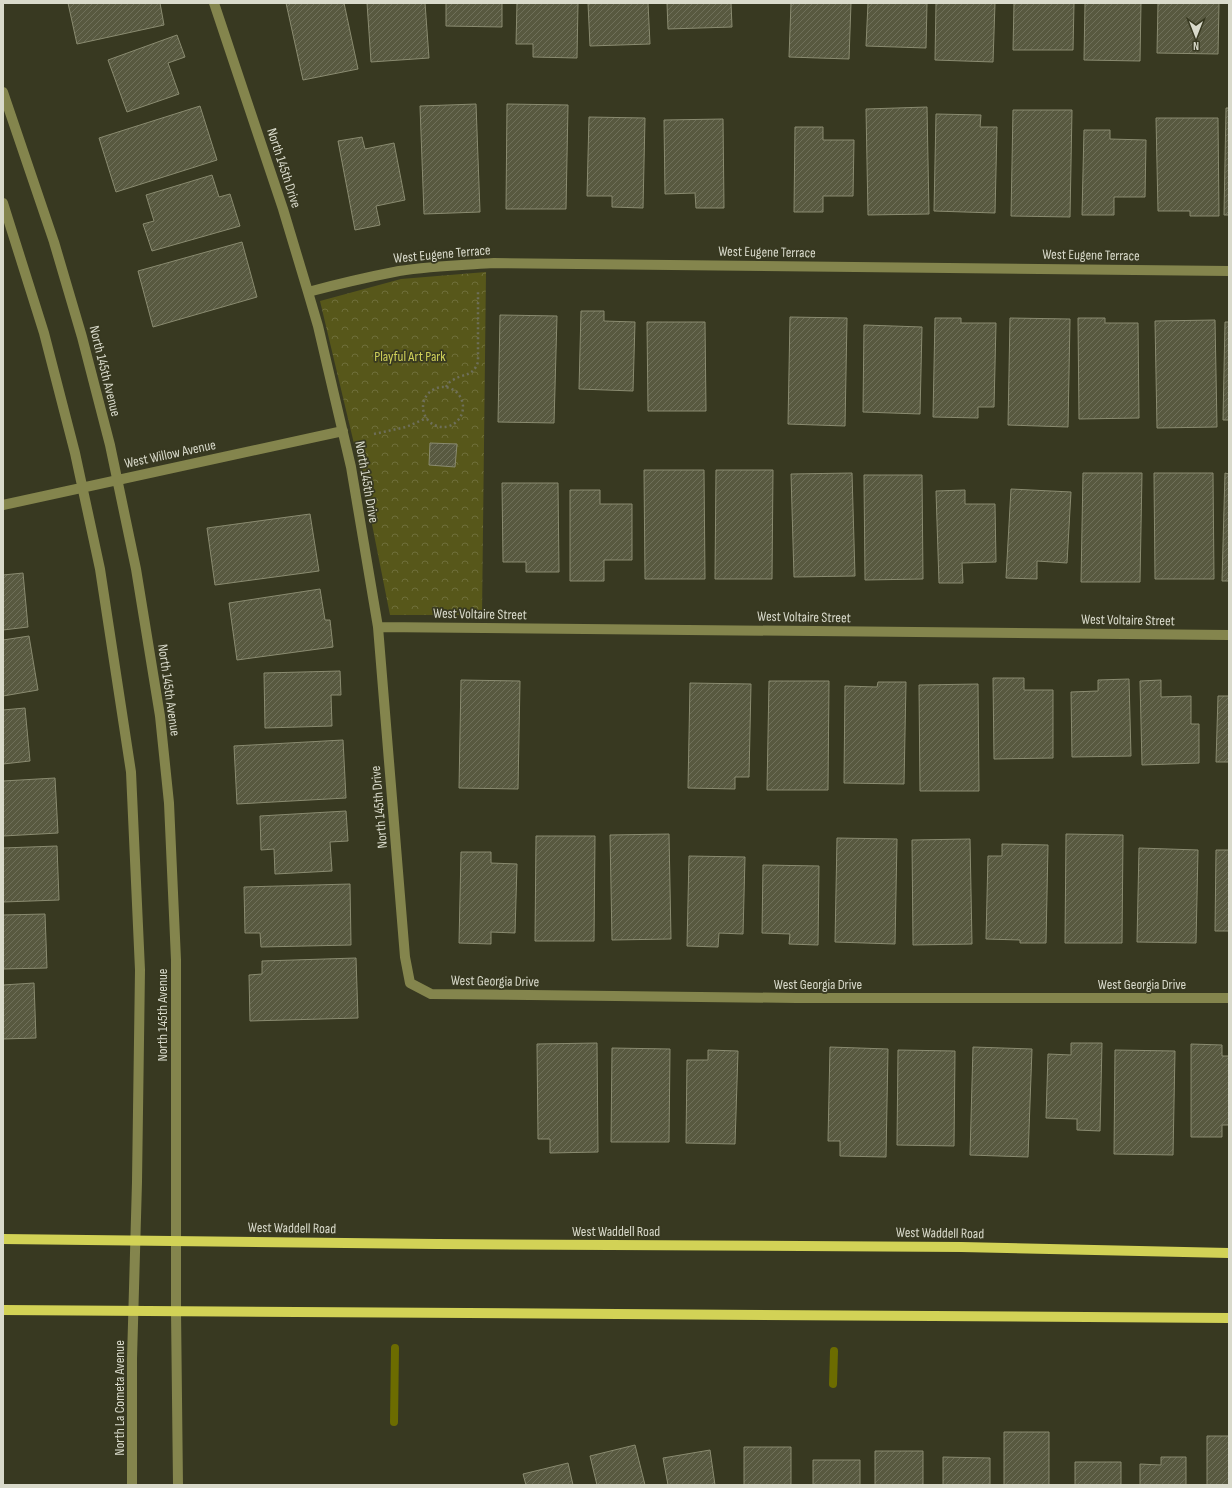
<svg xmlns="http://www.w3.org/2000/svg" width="1232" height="1488" font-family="'Sofia Sans Condensed',sans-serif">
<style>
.park{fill:url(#park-crowns)}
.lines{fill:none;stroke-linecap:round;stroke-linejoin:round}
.stream{stroke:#6c6c00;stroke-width:8}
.building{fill:url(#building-hatch);stroke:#8a8b70}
.path{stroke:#6e6f5a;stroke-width:2.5;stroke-dasharray:2 3;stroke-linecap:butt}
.minor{stroke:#84854d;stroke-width:10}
.major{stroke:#d2d256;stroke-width:10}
.labels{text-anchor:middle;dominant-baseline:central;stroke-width:3.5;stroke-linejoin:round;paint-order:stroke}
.street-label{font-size:14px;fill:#d9dacb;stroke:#383921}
.park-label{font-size:14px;fill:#d0d159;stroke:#383921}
</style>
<defs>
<pattern id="park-crowns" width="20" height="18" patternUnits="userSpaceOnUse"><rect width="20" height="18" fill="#57571a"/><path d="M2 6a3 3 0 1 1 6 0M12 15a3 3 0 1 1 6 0" fill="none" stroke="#6f6f3a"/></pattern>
<pattern id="building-hatch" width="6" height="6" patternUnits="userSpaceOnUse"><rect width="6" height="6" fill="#585940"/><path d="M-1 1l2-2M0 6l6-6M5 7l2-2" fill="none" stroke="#6f705a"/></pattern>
</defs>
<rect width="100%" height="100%" fill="#383921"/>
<path class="park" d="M486,272L482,615H390L366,494L320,301L401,279Z"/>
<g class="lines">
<path class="stream" d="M833,1384L834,1351
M394,1422L395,1348"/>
</g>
<path class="building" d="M68,3H160L164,25L77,44Z
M286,3H344L358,69L303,80Z
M367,3H425L429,58L371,62Z
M446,3H502V27L446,26Z
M517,3H578L577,58L533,57V44H516Z
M588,3H648L650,44L590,46Z
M667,3H731L732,27L668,29Z
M791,3H851L849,59L789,57Z
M868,3H927L926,48L866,46Z
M936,3H995L993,62L935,60Z
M1014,3H1074L1073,50H1013Z
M1085,3H1141L1140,61L1084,60Z
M1158,3H1219L1218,54L1157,53Z
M177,35L185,57L168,63L179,94L127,112L108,60Z
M476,104L480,212L424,214L420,106Z
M507,104L568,105L566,209H506Z
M200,106L217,160L116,192L99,138Z
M927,107L929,214L868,215L866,109Z
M1226,108H1229V215H1224Z
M1013,110H1072L1070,217L1011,216Z
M936,114L981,115L980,127H997L995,213L934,211Z
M589,117L645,118L643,208L612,207V196H587Z
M1156,118H1218L1219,216H1190V211H1158Z
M723,119L724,208H696L695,193L665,194L664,120Z
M795,127H823V140H854L853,196H823V212H794Z
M1084,130H1110V139L1146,140L1145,197H1114V215H1082Z
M362,137L365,149L394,143L405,200L376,206L380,225L355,230L338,141Z
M212,175L219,197L230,194L240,226L152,251L143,224L154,221L146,195Z
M242,242L257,297L153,327L138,271Z
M581,311H604V321L635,322L633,391L579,389Z
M500,315L557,316L554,423L498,422Z
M790,317L847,318L845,426L788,424Z
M935,318H961V323H996L994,407H978V418L933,417Z
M1010,318L1070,319L1068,427L1008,425Z
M1078,318H1105V323H1138L1139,418L1079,419Z
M1215,320L1217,427L1157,428L1155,321Z
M647,322H705L706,411H648Z
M1225,322H1229V420H1223Z
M864,325L922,327L920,414L863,412Z
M430,443L457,444L455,467L429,465Z
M644,470H704L705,579H645Z
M716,470H773L772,579H715Z
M852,473L855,576L794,577L791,474Z
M1083,473H1142L1140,582H1081Z
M1154,473H1213L1214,579H1155Z
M1225,473L1229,474V581H1222Z
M864,475H922L923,579L865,580Z
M502,483H558L559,572H526V562H503Z
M1011,489L1071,492L1067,563L1037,561V579L1006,578Z
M570,490H600V504H632V560H604V581H570Z
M965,490V504H995L996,562L962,563L963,583H939L936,491Z
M310,514L319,571L215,585L207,528Z
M23,573L28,627L3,630V575Z
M320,589L325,620H330L333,647L237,660L229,603Z
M29,636L38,690L3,696V640Z
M340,671L341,695H331L332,726L265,728L264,673Z
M993,678H1024V690H1053V758L994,759Z
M1129,679L1131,756L1072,757L1071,692L1098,691V680Z
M461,680L520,681L518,789L459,788Z
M1161,680V697L1191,696V724H1199V763L1142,765L1140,681Z
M769,681H829L828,790H767Z
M878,682H906L904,784L844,783L845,686L877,687Z
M690,683L751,684L749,777H735V789L688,788Z
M978,684L979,791H920L919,685Z
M1218,696H1229V762H1216Z
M25,708L30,761L3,764V710Z
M343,740L346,798L237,804L234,746Z
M55,778L58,833L3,836V781Z
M346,811L348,841L330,842L332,871L275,874L274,849L261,850L260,816Z
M669,834L671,939L612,940L610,835Z
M1066,834L1123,835L1122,943H1065Z
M536,836H595L594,941H535Z
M837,838L897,839L895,944L835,942Z
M970,839L972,944L913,945L912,840Z
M1002,844L1048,845L1046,943H1020V940L986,939L988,856H1002Z
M57,846L59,900L3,902V848Z
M1139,848L1198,850L1196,943L1137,942Z
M1216,850H1229V931H1215Z
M461,852H491V863L517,864L515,933L491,932V944L459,943Z
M689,856L745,857L743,934L719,933L718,947L687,946Z
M763,865L819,866L818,945L789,944L790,934L762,933Z
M350,884L351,945L261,947L260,933H245L244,887Z
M45,914L47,968L3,969V915Z
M356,958L358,1018L250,1021L249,975L262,974V961Z
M34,983L36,1038L3,1039V985Z
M597,1043L598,1152L550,1153V1139H538L537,1044Z
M1071,1043H1102L1100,1131L1077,1130V1119L1046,1118L1048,1054L1071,1055Z
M1191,1044L1222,1045V1056H1229V1125H1222V1137H1191Z
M830,1047L888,1049L886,1157L840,1156V1141H828Z
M973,1047L1032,1049L1028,1157L970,1155Z
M612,1048L670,1049L669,1142H611Z
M708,1050L738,1051L735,1144L686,1143L687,1060H708Z
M898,1050L955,1051L954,1146L897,1145Z
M1115,1050L1175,1051L1173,1155L1114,1154Z
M1004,1432H1049V1485H1004Z
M1207,1436H1229V1485H1207Z
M635,1445L645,1485H597L590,1456Z
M744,1447H791V1485H744Z
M710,1450L715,1485H668L663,1458Z
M875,1451H923V1485H875Z
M943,1457L990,1458V1485H943Z
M1161,1457H1186V1485H1140V1464L1161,1465Z
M813,1460H860V1485H813Z
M1075,1462H1121V1485H1075Z
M568,1463L573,1485H526L523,1474Z"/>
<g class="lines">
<path class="path" d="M446,387C448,384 450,381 453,380C464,373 473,377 478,362V291
M423 407a20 20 0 1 1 40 0a20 20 0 1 1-40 0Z
M374,434L406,427L427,418"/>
<path class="minor" d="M214,3L283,209L308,292L318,326L351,467L378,627L405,957L410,983L431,994L797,998H1229
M3,92L54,242L82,337L110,445L136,569L160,716L169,803L176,960V1311L178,1485
M3,203L44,333L75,453L100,569L131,772L140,970L137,1182L132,1359V1485
M308,292C338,284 368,277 399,271C430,266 463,265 494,263L1229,271
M3,505L343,431
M378,627L1229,635"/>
<path class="major" d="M3,1239L437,1244L961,1247L1229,1253
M3,1310L1229,1318"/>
</g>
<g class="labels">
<g class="street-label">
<text transform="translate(284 168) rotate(72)">North 145th Drive</text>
<text transform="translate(767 252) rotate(1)">West Eugene Terrace</text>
<text transform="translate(442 254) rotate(-5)">West Eugene Terrace</text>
<text transform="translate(1091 255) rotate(1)">West Eugene Terrace</text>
<text transform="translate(105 371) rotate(76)">North 145th Avenue</text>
<text transform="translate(170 454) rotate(-12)">West Willow Avenue</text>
<text transform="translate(367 482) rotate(80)">North 145th Drive</text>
<text transform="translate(480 614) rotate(1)">West Voltaire Street</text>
<text transform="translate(804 617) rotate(1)">West Voltaire Street</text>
<text transform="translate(1128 620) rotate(1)">West Voltaire Street</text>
<text transform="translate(169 690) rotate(82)">North 145th Avenue</text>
<text transform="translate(379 807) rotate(-95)">North 145th Drive</text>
<text transform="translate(495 981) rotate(1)">West Georgia Drive</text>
<text x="818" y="984">West Georgia Drive</text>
<text x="1142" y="984">West Georgia Drive</text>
<text transform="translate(162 1015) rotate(-90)">North 145th Avenue</text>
<text transform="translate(292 1228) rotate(1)">West Waddell Road</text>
<text x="616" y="1231">West Waddell Road</text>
<text transform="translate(940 1233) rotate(1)">West Waddell Road</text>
<text transform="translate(119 1398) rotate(-90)">North La Cometa Avenue</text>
</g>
<g class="park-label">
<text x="410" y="356">Playful Art Park</text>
</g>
</g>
<rect width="1232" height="1488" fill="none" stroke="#d9dacb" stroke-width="8"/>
<g transform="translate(1196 36) rotate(180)" stroke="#383921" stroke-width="3" paint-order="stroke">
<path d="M0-3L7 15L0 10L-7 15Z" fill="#d9dacb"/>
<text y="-6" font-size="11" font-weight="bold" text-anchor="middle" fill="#d9dacb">N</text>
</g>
</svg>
